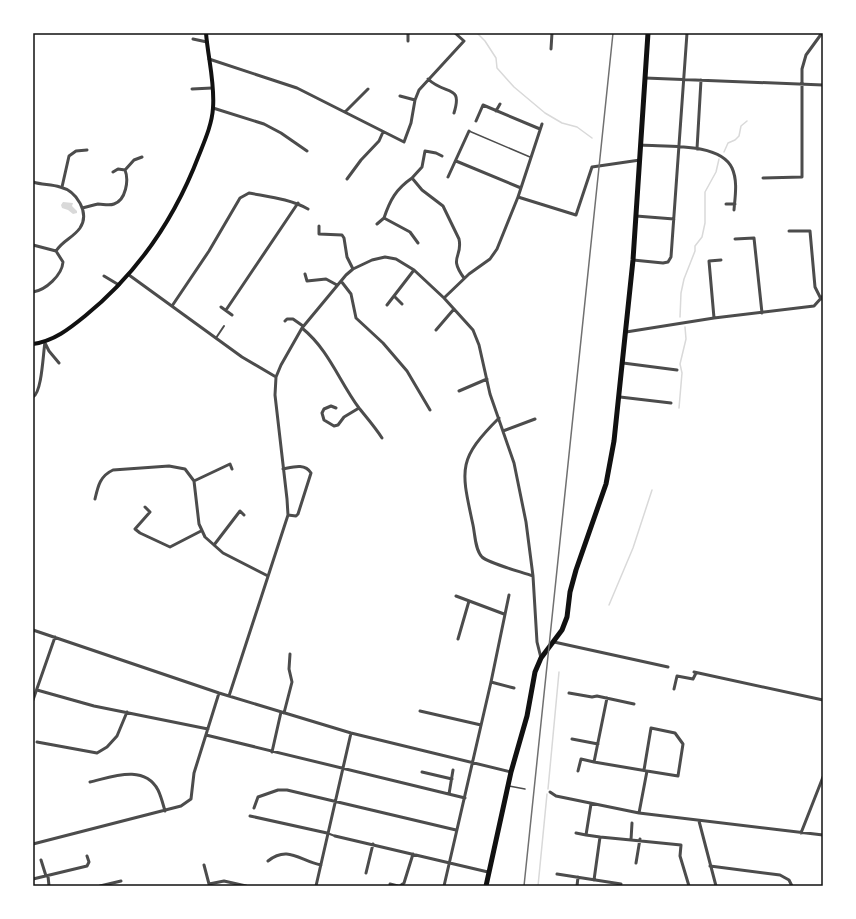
<svg xmlns="http://www.w3.org/2000/svg" width="856" height="919" font-family="Lato,sans-serif">
<style>
.water{fill:#d9d9d9}
.lines{fill:none;stroke-linecap:round;stroke-linejoin:round}
.stream{stroke:#d9d9d9;stroke-width:1.5}
.service{stroke:#4c4c4c;stroke-width:1.5}
.pedestrian{stroke:#4c4c4c;stroke-width:2}
.minor{stroke:#4c4c4c;stroke-width:3}
.secondary{stroke:#111;stroke-width:4}
.trunk{stroke:#111;stroke-width:5}
.rail{stroke:#707070;stroke-width:1.5}
.neatline{fill:none;stroke:#111;stroke-width:1.5}
</style>
<rect width="100%" height="100%" fill="#fff"/>
<path class="water" d="M63,202L73,203L72,206L77,211V213L73,214L68,210L62,208L61,205Z"/>
<g class="lines">
<path class="stream" d="M477,33L485,41L496,58L497,68L514,87L545,113L562,123L577,127L592,138
M724,152L728,143L735,140L739,136L741,126L747,121
M680,317L681,293L684,279L695,251V246L702,237L705,223V192L716,172L719,159
M679,408L682,373L680,364L686,339L685,327
M609,605L633,548L652,490
M548,789L559,672
M538,886L547,794"/>
<path class="service" d="M469,131L530,157
M509,786L525,789"/>
<path class="pedestrian" d="M216,338L224,326
M327,833L335,836"/>
<path class="minor" d="M408,33V41
M193,39L207,42
M551,49L552,33
M209,59L297,88L404,142L411,123L415,100L419,90L464,41L455,33
M645,78L823,85
M428,79C446,96 463,84 454,113
M192,89L212,88
M400,96L415,100
M213,108L264,124L281,133L307,151
M496,111L500,104
M345,112L368,89
M476,121L483,105L540,129
M641,145C665,147 720,142 732,168C738,181 735,197 734,210
M697,149L701,80
M442,156L436,153L425,151L422,167L412,178L422,190L443,206L459,239C463,258 448,256 464,278
M456,161L521,188
M125,170L134,160L142,157
M448,177L469,131
M412,178C396,189 390,200 384,218L410,232L418,243
M763,178L802,177V69L806,55L822,33
M347,179L361,160L379,141L383,132
M33,182C42,185 51,184 60,187C77,191 90,213 80,228C73,238 63,240 56,251
M62,187L69,156L76,151L87,150
M518,197L576,215L592,167L640,160
M726,204H735
M82,208C87,207 93,205 98,204C103,204 109,206 114,204C126,200 129,180 125,170L118,169L113,172
M636,216L674,219
M377,224L384,218
M319,226V234L342,235L344,238L347,257L353,269
M789,231H810L815,287L821,299
M735,239L754,238L762,313
M33,245L56,251L63,262C62,275 46,290 33,292
M633,260L663,263L668,262L671,257L687,33
M305,274L307,281L326,279L337,285
M129,275L242,357L276,377
M104,276L119,285
M341,281L351,294L356,318L383,343L407,371L430,410
M394,296L402,304
M444,298L469,274L490,259L497,249L518,197L542,124
M387,305L414,270
M172,306L209,251L240,198L249,193C270,197 290,199 308,209
M221,307L232,315
M226,310L298,203
M714,318L709,261L721,260
M285,321L287,319H293L303,326
M302,328C329,350 339,381 359,408C367,418 375,427 382,438
M436,330L454,309
M626,332L714,318L814,306L823,296
M45,343L49,351L59,363
M623,363L677,370
M459,391L487,379
M33,397C42,392 43,354 45,342
M620,397L671,403
M336,408L331,406L324,409L322,413L324,420L334,426L338,425L344,417L359,408
M499,418C457,460 461,469 473,525C475,534 475,550 482,557C490,564 522,572 533,576
M503,431L535,419
M283,469C293,467 305,463 311,473L298,514L296,516L288,515
M194,481L230,464L232,469
M95,499C98,486 100,476 113,470L169,466L185,469L194,481L199,524L205,537L223,553L268,576
M145,507L150,512L135,529L140,533L170,547L201,531
M214,545L240,511L244,515
M456,596L504,614
M33,630L219,693L351,733L511,772
M458,639L469,601
M554,642L668,667
M694,672L823,700
M491,682L514,688
M674,689L677,676L693,679L696,673
M37,690L94,706L208,729
M569,693L592,697L597,696L634,704
M229,696L288,515L287,499L275,395L276,377L281,365L302,328L346,275L353,269L372,260L385,257L396,259L414,270L444,298L473,330L479,345L490,394L514,463L526,522L533,576L537,642L541,658
M607,698L594,762L647,771L639,813
M33,700L55,637
M420,711L481,725
M284,713L292,682L289,669L290,654
M206,735L465,798
M572,739L598,744
M37,742L97,753L107,747L117,736L127,712
M272,752L281,712
M644,770L651,728L675,733L683,744L678,776L647,771
M578,771L581,759L594,762
M422,772L452,779
M90,782C112,777 144,764 158,790C161,796 163,804 165,811
M550,792L556,796L639,813L823,835
M449,794L453,770
M591,804L586,835L600,837L594,880
M254,808L258,797L278,790H287L456,830
M250,816L327,833
M699,821L716,886
M576,833L586,835
M801,833L823,777
M335,836L488,872
M600,837L631,840L632,823
M631,840L681,845L680,856L689,886
M33,844L181,806L191,799L194,773L219,693
M41,860L46,876
M268,861C288,845 300,861 321,865
M636,863L640,839
M204,865L209,884
M710,866L780,875L789,880L792,886
M366,873L373,844
M557,874L621,884
M48,876L49,886
M33,879L87,866L89,862L87,856
M209,884L224,881L246,886
M390,884L398,886
M100,886L121,881
M316,886L351,733
M400,886L404,883L413,854
M444,886L491,682L509,595
M577,886L578,877"/>
<path class="secondary" d="M33,344C54,341 69,329 85,316C138,273 175,218 199,155C205,140 212,124 213,108C215,83 208,58 206,33"/>
<path class="trunk" d="M486,886L511,772L527,716L535,672L541,658L562,630L567,617L570,592L576,570L606,484L614,441L633,260L648,33"/>
<path class="rail" d="M524,886L613,33"/>
</g>
<rect width="856" height="919" fill="none" stroke="#ffffff" stroke-width="68"/>
<rect x="34" y="34" width="788" height="851" class="neatline"/>
</svg>
